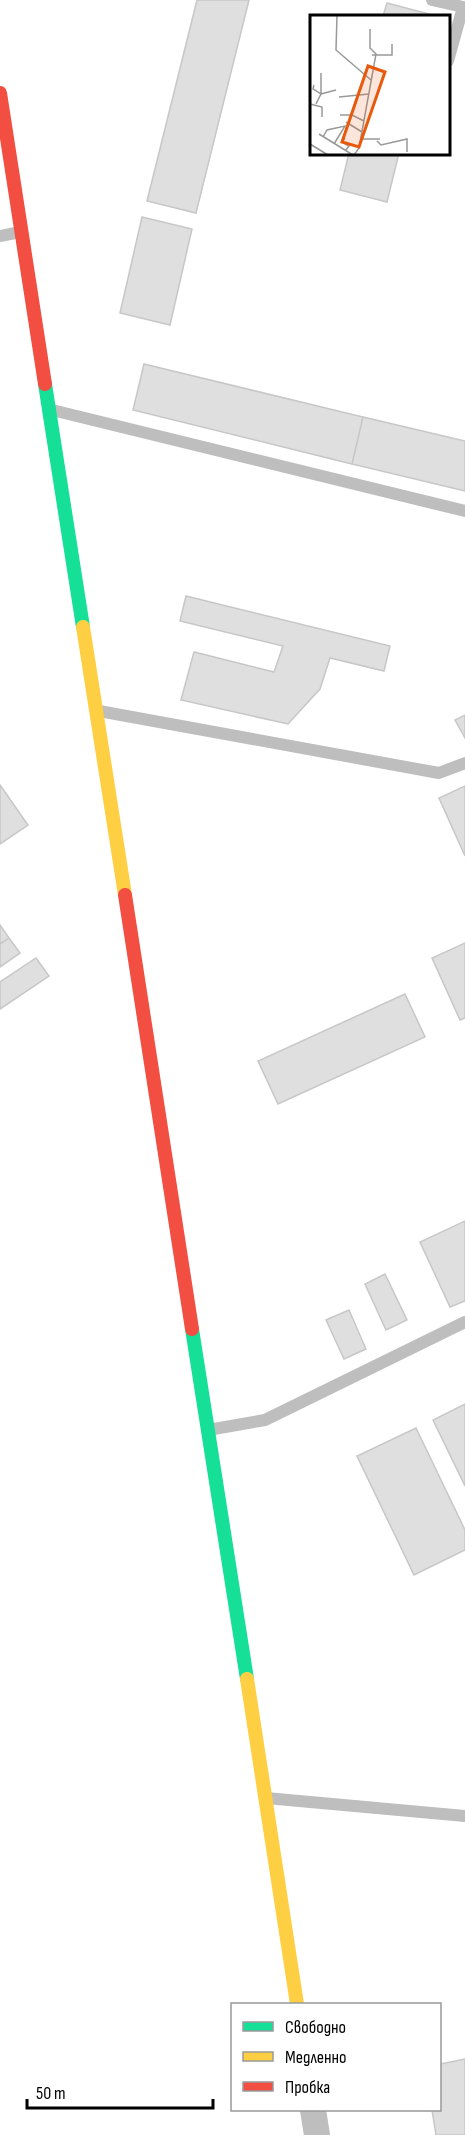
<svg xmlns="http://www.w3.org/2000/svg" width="465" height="2135" font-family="'Sofia Sans Condensed',sans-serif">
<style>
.building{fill:#dfdfdf;stroke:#c7c7c7;stroke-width:1.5}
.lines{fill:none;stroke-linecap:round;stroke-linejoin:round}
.lane{stroke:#bebebe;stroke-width:12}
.street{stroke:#bebebe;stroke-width:26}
.fast{stroke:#16e098;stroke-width:14}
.slow{stroke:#ffcf43;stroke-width:14}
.jam{stroke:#f24e42;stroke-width:14}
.inset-road{fill:none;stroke:#999;stroke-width:1.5}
.view{fill:#e8590c;fill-opacity:0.15;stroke:#e8590c;stroke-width:3}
.inset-edge{fill:none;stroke:#000;stroke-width:3}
</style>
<rect width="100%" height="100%" fill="#fff"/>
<path class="building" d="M197,0H249L196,213L147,201Z
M387,3L433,15V16H383Z
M349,153H399L387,202L340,190Z
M142,217L192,229L170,325L120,313Z
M144,364L363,417L352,464L133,410Z
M363,417L465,441V491L352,464Z
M186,596L390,646L384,671L330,658L320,689L288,724L181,700L194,652L274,672L283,646L180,621Z
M465,715V738L455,720Z
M0,785L28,825L0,844Z
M465,786V856L439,798Z
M0,925L9,938L0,944Z
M9,938L20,953L0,967V944Z
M465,943V1018L460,1020L432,958Z
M36,958L49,976L0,1009V982Z
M405,994L425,1037L278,1104L258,1061Z
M465,1221V1301L450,1307L420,1242Z
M385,1274L407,1320L386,1330L365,1284Z
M349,1310L366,1349L344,1359L326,1320Z
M465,1404V1486L433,1420Z
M416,1428L465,1530V1550L414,1575L357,1456Z
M465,2059V2135H436L432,2110H440V2064Z"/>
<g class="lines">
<path class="lane" d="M432,0L463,7L448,61
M0,236L20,232
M52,410L465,511
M99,711L439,773L465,763
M208,1430L265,1420L465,1322
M266,1798L465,1816"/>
<path class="street" d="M313,2110L317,2135"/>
<path class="fast" d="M45,384L83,627
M192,1329L247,1679"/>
<path class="slow" d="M83,627L125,895
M247,1679L297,2004"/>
<path class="jam" d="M0,93L45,384
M125,895L192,1329"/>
</g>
<g transform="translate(310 15)">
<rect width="140" height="140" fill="#fff"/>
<path class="inset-road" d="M27,0L26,35L61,65M62,40H82V29M4,70L3,74L11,79V58M29,82L59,79M0,89L12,92V102M6,89L11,79L26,75M30,100H42L54,106M36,107L52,117M9,119L43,140M13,122L17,115L35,111L24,129M35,123L32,127L39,131L36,135M51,124H70M67,126L71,130L97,124V137M0,129L18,140M44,140L49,133L66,39L60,33V14"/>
<path class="view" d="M58,51L75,57L49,132L32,127Z"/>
<rect width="140" height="140" class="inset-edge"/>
</g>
<rect x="231" y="2003" width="210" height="108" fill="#ffffff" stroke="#999999" stroke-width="1.5"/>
<rect x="243" y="2022" width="30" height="9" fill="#16e098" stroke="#999999" stroke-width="1.5"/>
<text x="285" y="2033" font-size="18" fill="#000000">Свободно</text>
<rect x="243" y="2052" width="30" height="9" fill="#ffcf43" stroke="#999999" stroke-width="1.5"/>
<text x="285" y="2063" font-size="18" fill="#000000">Медленно</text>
<rect x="243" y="2082" width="30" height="9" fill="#f24e42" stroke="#999999" stroke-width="1.5"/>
<text x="285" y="2093" font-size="18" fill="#000000">Пробка</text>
<path d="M27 2099v9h186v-9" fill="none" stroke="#000000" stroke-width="3"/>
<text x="36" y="2099" font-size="18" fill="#000000" stroke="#ffffff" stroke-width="4.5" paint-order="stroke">50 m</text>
</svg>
